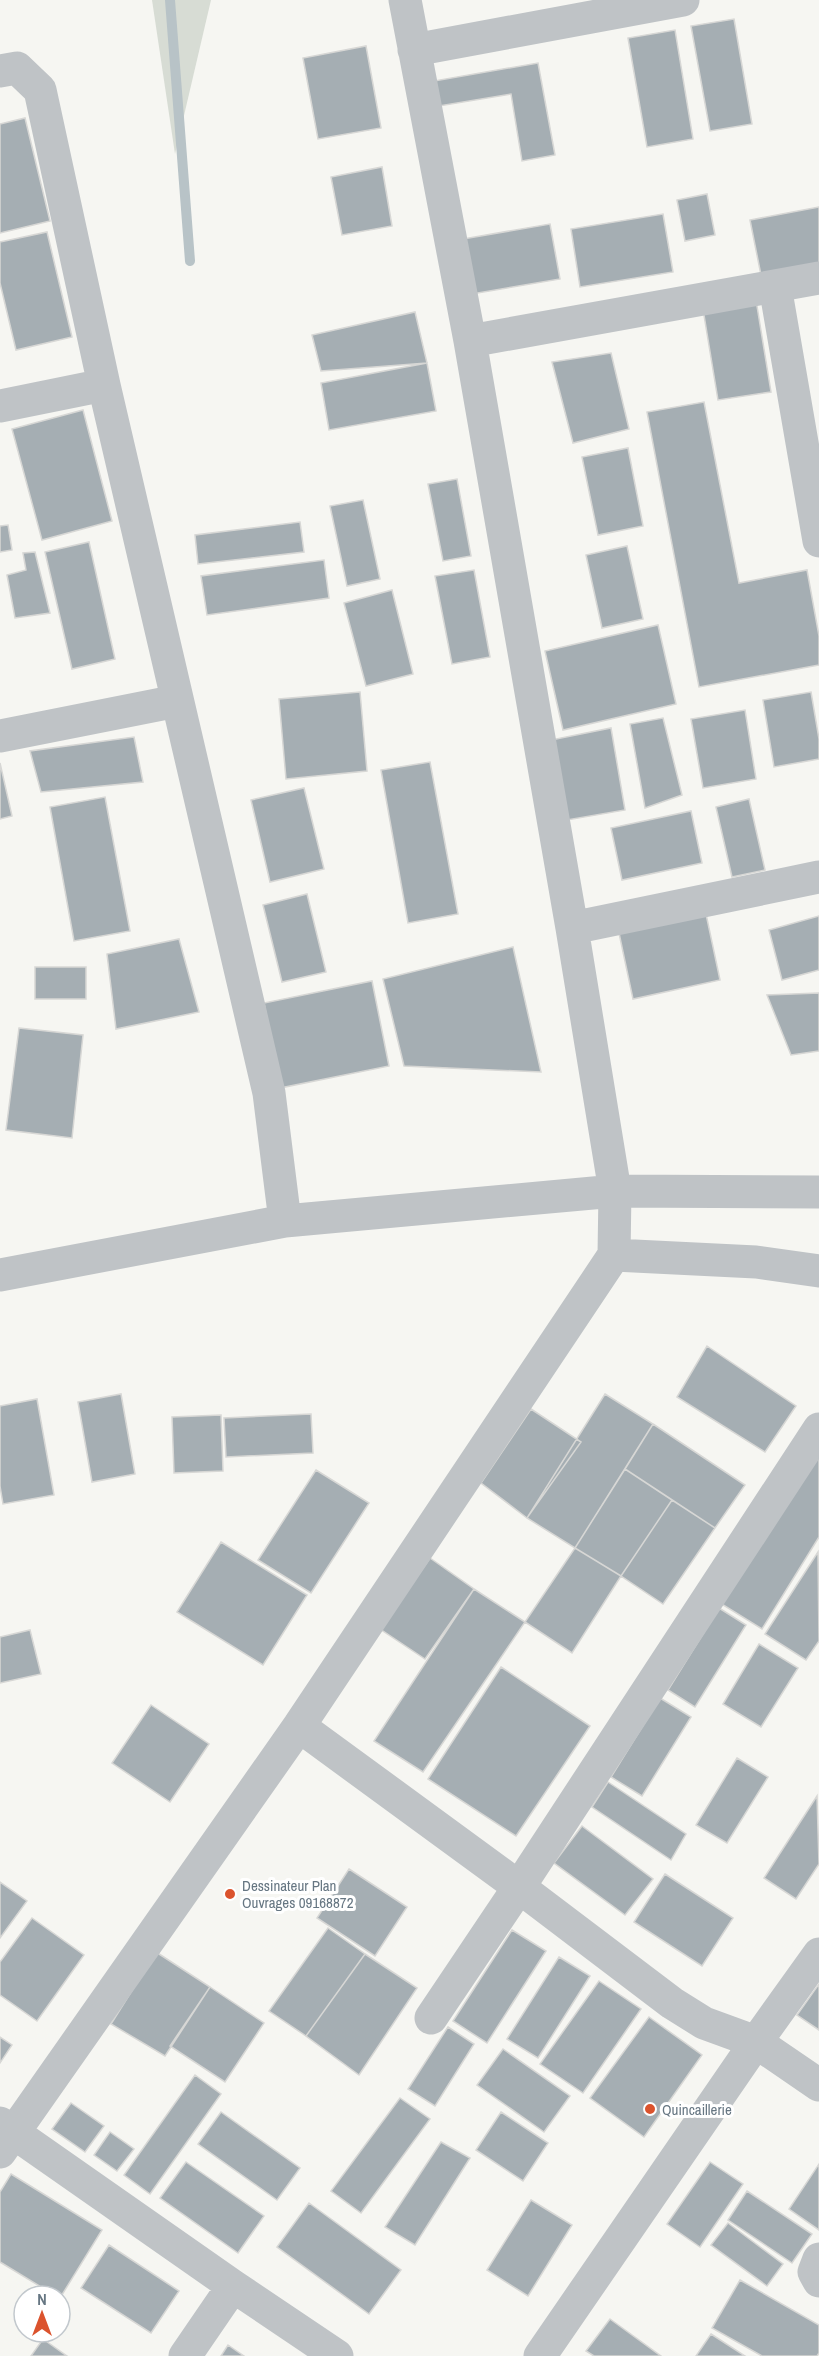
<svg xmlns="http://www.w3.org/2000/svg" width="819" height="2356" font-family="'Archivo Narrow',sans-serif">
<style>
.green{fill:#d7dcd4}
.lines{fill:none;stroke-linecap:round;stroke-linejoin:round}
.stream{stroke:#b8c3c7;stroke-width:10}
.building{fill:#a5aeb3;stroke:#d7d7d5;stroke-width:1.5}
.minor{stroke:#bfc3c6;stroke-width:33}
.poi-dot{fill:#db532d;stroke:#fff;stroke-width:2}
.labels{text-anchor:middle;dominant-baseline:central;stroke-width:6;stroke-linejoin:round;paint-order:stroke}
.poi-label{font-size:15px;fill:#667682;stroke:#fff;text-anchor:start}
</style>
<rect width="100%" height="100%" fill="#f6f6f2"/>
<path class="green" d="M152,0H211L175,154Z"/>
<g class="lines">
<path class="stream" d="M170,0L190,261"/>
</g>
<path class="building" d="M734,19L752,124L710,131L691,26Z
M675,30L693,139L647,147L628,38Z
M366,46L381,128L318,139L303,58Z
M538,63L555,155L522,161L511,94L439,106L434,81Z
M25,118L50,221L0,233V124Z
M382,167L392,226L342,235L331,177Z
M707,194L715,235L685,241L677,200Z
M819,207V263L761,275L750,220Z
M663,214L673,272L580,287L571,229Z
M550,224L560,279L466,295L457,240Z
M47,232L72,337L16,350L0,283V242Z
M756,300L771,392L718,400L703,309Z
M415,312L427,363L321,371L312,335Z
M611,353L629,429L573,443L552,362Z
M427,363L436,411L329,430L321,383Z
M704,402L739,583L807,570L819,636V665L699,687L647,412Z
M83,410L112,521L42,540L12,429Z
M628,448L643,526L598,535L582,457Z
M457,479L471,556L443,561L428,484Z
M363,500L380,579L347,586L330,506Z
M300,522L304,552L198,564L195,535Z
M8,525L12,550L0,552V526Z
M89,542L115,659L72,669L45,552Z
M627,546L643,619L602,628L586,555Z
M35,552L50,613L15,618L7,575L26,570L23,553Z
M324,560L329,598L207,615L201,576Z
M474,570L490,657L452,664L435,576Z
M392,590L413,674L366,686L344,603Z
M658,625L676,704L563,730L545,651Z
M360,692L367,771L286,779L279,699Z
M811,692L819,739V759L774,767L763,700Z
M745,710L756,779L703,788L691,719Z
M663,718L682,795L645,808L630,724Z
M611,728L625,810L567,820L551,740Z
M134,737L143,782L41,792L30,751Z
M430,762L458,914L408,923L381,770Z
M0,763L12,816L0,819Z
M304,788L324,869L270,882L251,800Z
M105,797L130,931L74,941L50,807Z
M749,799L765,870L732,877L716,807Z
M691,811L702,863L622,880L611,828Z
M307,894L326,972L282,982L263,905Z
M706,914L720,980L633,999L619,933Z
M819,916V970L782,980L769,930Z
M179,939L199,1012L116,1029L107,954Z
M513,947L541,1072L404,1066L383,979Z
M35,967H86V999H35Z
M372,981L389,1066L280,1088L264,1003Z
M819,993V1051L791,1055L767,995Z
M19,1028L83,1035L72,1138L6,1130Z
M707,1346L796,1406L765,1452L677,1397Z
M121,1394L135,1474L92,1482L78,1402Z
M605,1394L653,1424L575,1548L527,1518Z
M37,1399L54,1495L3,1504L0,1486V1406Z
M531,1409L581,1442L527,1518L481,1483Z
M311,1414L313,1453L226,1457L224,1418Z
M221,1415L223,1471L174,1473L172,1417Z
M653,1424L745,1485L715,1528L625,1469Z
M819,1444V1537L762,1629L720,1603Z
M625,1469L672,1500L621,1576L575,1548Z
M316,1470L369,1503L311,1593L258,1560Z
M672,1500L715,1528L663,1604L621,1576Z
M221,1542L307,1595L263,1665L177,1612Z
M575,1548L621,1576L572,1653L525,1622Z
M818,1552L819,1641L806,1660L765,1634Z
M430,1558L474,1589L425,1659L380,1629Z
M474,1589L525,1622L423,1772L374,1741Z
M719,1608L746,1625L695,1707L668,1690Z
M30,1630L41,1674L0,1683V1637Z
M759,1644L798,1668L761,1727L723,1704Z
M501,1667L590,1726L516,1836L428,1779Z
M660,1698L691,1717L642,1796L611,1777Z
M151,1705L209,1744L170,1802L112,1763Z
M737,1758L768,1777L727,1843L696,1825Z
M608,1782L686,1834L671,1860L592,1807Z
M817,1796L819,1864L796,1899L764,1878Z
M582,1826L653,1879L625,1915L554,1863Z
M349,1869L407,1907L375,1956L317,1918Z
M665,1874L733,1918L702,1966L634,1922Z
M0,1882L27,1901L0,1938Z
M32,1918L84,1955L37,2021L0,1995V1962Z
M328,1928L365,1954L306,2036L269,2011Z
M512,1930L546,1951L487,2043L453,2021Z
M156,1952L210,1987L165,2056L111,2024Z
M365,1954L417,1988L359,2075L306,2036Z
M559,1957L590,1976L538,2058L507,2039Z
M599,1981L641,2009L583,2093L540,2064Z
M819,1984V2030L797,2015Z
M210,1987L264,2023L225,2082L170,2046Z
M649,2017L702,2055L644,2137L590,2098Z
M448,2027L474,2044L435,2106L408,2089Z
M0,2037L12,2045L0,2063Z
M503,2049L570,2096L544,2132L477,2085Z
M195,2075L221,2094L150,2194L124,2175Z
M400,2098L430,2119L361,2213L331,2191Z
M71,2103L104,2126L85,2152L52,2129Z
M221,2112L300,2168L277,2200L198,2144Z
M501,2112L548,2143L523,2181L476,2150Z
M110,2132L134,2149L117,2171L94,2155Z
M441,2142L470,2158L415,2245L385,2227Z
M186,2162L264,2216L238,2253L160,2198Z
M710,2162L743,2184L700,2247L667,2224Z
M819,2164V2230L789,2209Z
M11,2174L102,2230L60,2298V2296H56L0,2262V2192Z
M747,2191L812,2234L792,2263L728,2220Z
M531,2200L572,2225L528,2296L487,2270Z
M309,2203L401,2270L369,2314L277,2247Z
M728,2223L783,2264L767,2286L711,2245Z
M109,2245L179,2291L151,2333L81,2288Z
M740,2280L819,2325V2353L817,2356H762L712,2328Z
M610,2319L661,2356H594L586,2351Z
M711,2334L745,2356H696Z
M43,2339L67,2356H31Z
M228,2345L244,2356H221Z"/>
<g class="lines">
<path class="minor" d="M414,50L683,0
M0,71L17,68L40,90L104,385L269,1093L285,1221
M775,286L819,541
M470,341L819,278
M0,406L104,385
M0,736L177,701
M572,928L819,877
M614,1255L756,1262L819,1271
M0,1275L285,1221L615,1191L819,1192
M299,1726L519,1887L672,2003L704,2023L756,2042L819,2085
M431,2018L519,1887L819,1429
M0,2123L233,2286L337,2356
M0,2152L299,1726L614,1255L615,1191L572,928L470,341L405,0
M819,2259L814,2272L819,2281
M185,2356L233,2286
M540,2356L756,2042L819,1954"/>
</g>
<g class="poi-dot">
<circle cx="230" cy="1894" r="6"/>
<circle cx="650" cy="2109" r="6"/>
</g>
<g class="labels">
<g class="poi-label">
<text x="242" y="1885">Dessinateur Plan<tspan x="242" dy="17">Ouvrages 09168872</tspan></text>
<text x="662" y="2109">Quincaillerie</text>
</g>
</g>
<g transform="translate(42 2314)"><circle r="28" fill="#ffffff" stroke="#c2c8cd" stroke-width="1.5"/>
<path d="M0-4.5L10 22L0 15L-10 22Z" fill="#db532d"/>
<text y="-9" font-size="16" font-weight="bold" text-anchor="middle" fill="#667682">N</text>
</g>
</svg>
